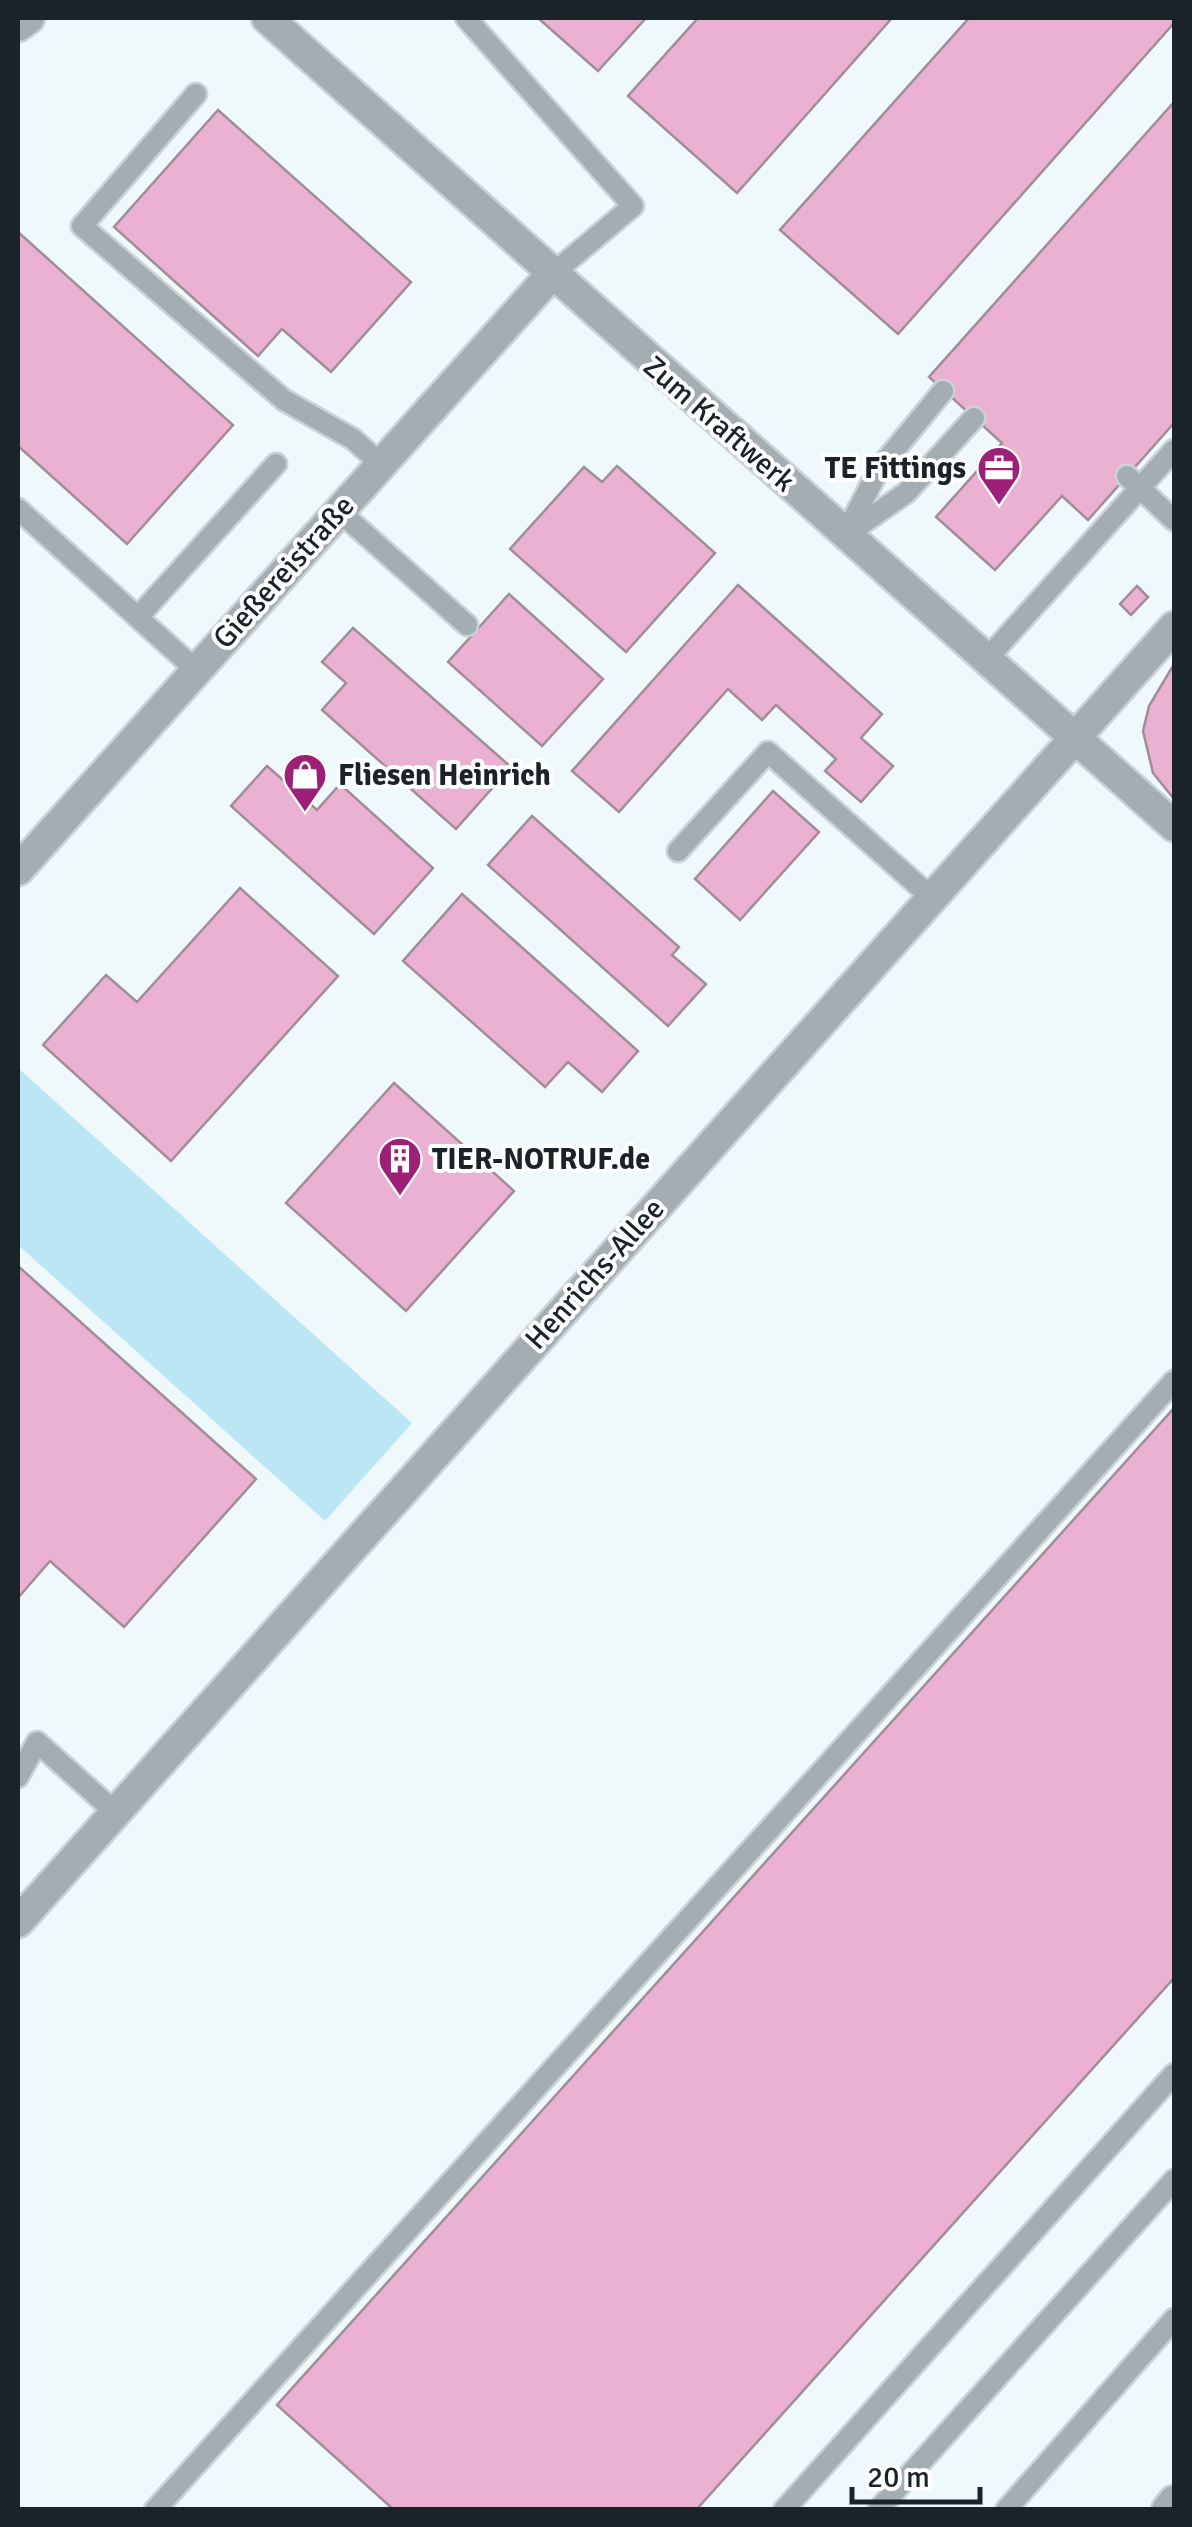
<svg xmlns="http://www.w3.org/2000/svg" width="1192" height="2527" font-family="Signika,sans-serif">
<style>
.green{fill:#bde6f5}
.building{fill:#eab1d2;stroke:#a18d98;stroke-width:2.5}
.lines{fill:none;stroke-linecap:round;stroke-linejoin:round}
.lane-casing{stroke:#c9d2d6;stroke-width:25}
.street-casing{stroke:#c9d2d6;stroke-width:35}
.lane{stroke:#a4aeb2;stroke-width:20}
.street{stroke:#a4aeb2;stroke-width:30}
.labels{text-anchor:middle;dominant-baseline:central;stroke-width:8;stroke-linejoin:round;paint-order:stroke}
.street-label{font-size:30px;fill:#1a2327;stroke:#fff}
.poi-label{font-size:30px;font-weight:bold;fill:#1a2327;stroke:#fff;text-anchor:start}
</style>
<rect width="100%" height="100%" fill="#eff9fc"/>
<path class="green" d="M18,1068L412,1423L325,1521L18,1245Z"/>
<path class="building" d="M538,18H646L598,71Z
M698,18H892L737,193L628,96Z
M969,18H1174V23L898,334L780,230Z
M1174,102V423L1088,520L1062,496L995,570L936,517L1002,443L929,377Z
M218,110L411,282L331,372L282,329L258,356L114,227Z
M18,232L233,425L127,544L18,446Z
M617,466L715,553L626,652L510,549L584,467L602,482Z
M738,585L882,714L861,738L893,766L861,802L825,771L836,759L776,705L762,720L728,689L619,812L572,771Z
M1137,586L1148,597L1131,615L1120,604Z
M509,594L603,679L542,746L448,662Z
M353,628L511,767L456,829L322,710L346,683L322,662Z
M1174,664V799L1153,773L1143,731L1149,706Z
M267,766L317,810L340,784L433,868L374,934L231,806Z
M773,791L819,832L740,920L695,879Z
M532,816L679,947L672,955L706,984L668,1026L488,865Z
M240,888L338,976L171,1161L43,1045L106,975L137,1002Z
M462,894L638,1051L602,1092L568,1062L545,1087L403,961Z
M394,1083L514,1191L406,1311L286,1203Z
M18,1266L256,1479L124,1627L50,1561L18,1598Z
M1174,1408V1978L696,2510H394L277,2405Z"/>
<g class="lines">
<defs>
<path id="lane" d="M466,18L633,206L551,275
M196,94L82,226L284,400L353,439L381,464
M1127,476L1174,520
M18,509L196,670
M339,511L467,625
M847,534L906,493L974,418
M845,535L879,469L943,391
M138,617L276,464
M986,660L1174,450
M678,851L768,752L932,898
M18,1777L37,1742L115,1812
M155,2510L1174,1381
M784,2510L1174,2074
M878,2510L1174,2180
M1006,2510L1174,2319"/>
<path id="street" d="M267,18L1174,826
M18,26L29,18
M18,870L551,275
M18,1922L1174,627
M1167,2510L1174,2501"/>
</defs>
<use href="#lane" class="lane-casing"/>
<use href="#street" class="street-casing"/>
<use href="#lane" class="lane"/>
<use href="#street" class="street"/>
</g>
<defs>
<symbol id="office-pin" viewBox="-11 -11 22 30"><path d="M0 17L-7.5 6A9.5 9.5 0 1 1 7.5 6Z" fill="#9c2077" stroke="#fff"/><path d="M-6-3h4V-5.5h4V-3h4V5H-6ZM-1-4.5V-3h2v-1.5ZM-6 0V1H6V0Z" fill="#fff"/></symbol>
<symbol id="shop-pin" viewBox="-11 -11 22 30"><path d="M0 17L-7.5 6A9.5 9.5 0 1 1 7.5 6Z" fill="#9c2077" stroke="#fff"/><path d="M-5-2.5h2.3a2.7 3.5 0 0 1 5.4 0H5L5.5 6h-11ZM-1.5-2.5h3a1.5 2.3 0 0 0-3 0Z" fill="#fff"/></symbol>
<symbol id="building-pin" viewBox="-11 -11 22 30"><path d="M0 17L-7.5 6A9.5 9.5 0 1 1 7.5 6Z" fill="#9c2077" stroke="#fff"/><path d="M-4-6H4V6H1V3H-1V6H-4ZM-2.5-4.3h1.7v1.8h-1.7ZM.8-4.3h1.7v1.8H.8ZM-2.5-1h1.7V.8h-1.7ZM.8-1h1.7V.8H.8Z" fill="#fff"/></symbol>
</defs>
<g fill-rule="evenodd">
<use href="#office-pin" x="974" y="443" width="50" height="68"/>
<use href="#shop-pin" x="280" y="750" width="50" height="68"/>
<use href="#building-pin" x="375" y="1134" width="50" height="68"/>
</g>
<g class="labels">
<g class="street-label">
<text transform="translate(719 424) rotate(41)">Zum Kraftwerk</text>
<text transform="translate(284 572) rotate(-48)">Gießereistraße</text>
<text transform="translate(595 1274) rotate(-48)">Henrichs-Allee</text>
</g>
<g class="poi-label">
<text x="966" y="468" text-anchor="end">TE Fittings</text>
<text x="338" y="775">Fliesen Heinrich</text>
<text x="432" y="1159">TIER-NOTRUF.de</text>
</g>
</g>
<rect width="1192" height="2527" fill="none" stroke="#1a2327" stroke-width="40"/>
<path d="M852 2487v15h128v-15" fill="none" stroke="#1a2327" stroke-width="5"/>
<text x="867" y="2487" font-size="30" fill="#1a2327" stroke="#ffffff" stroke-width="8" paint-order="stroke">20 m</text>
</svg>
